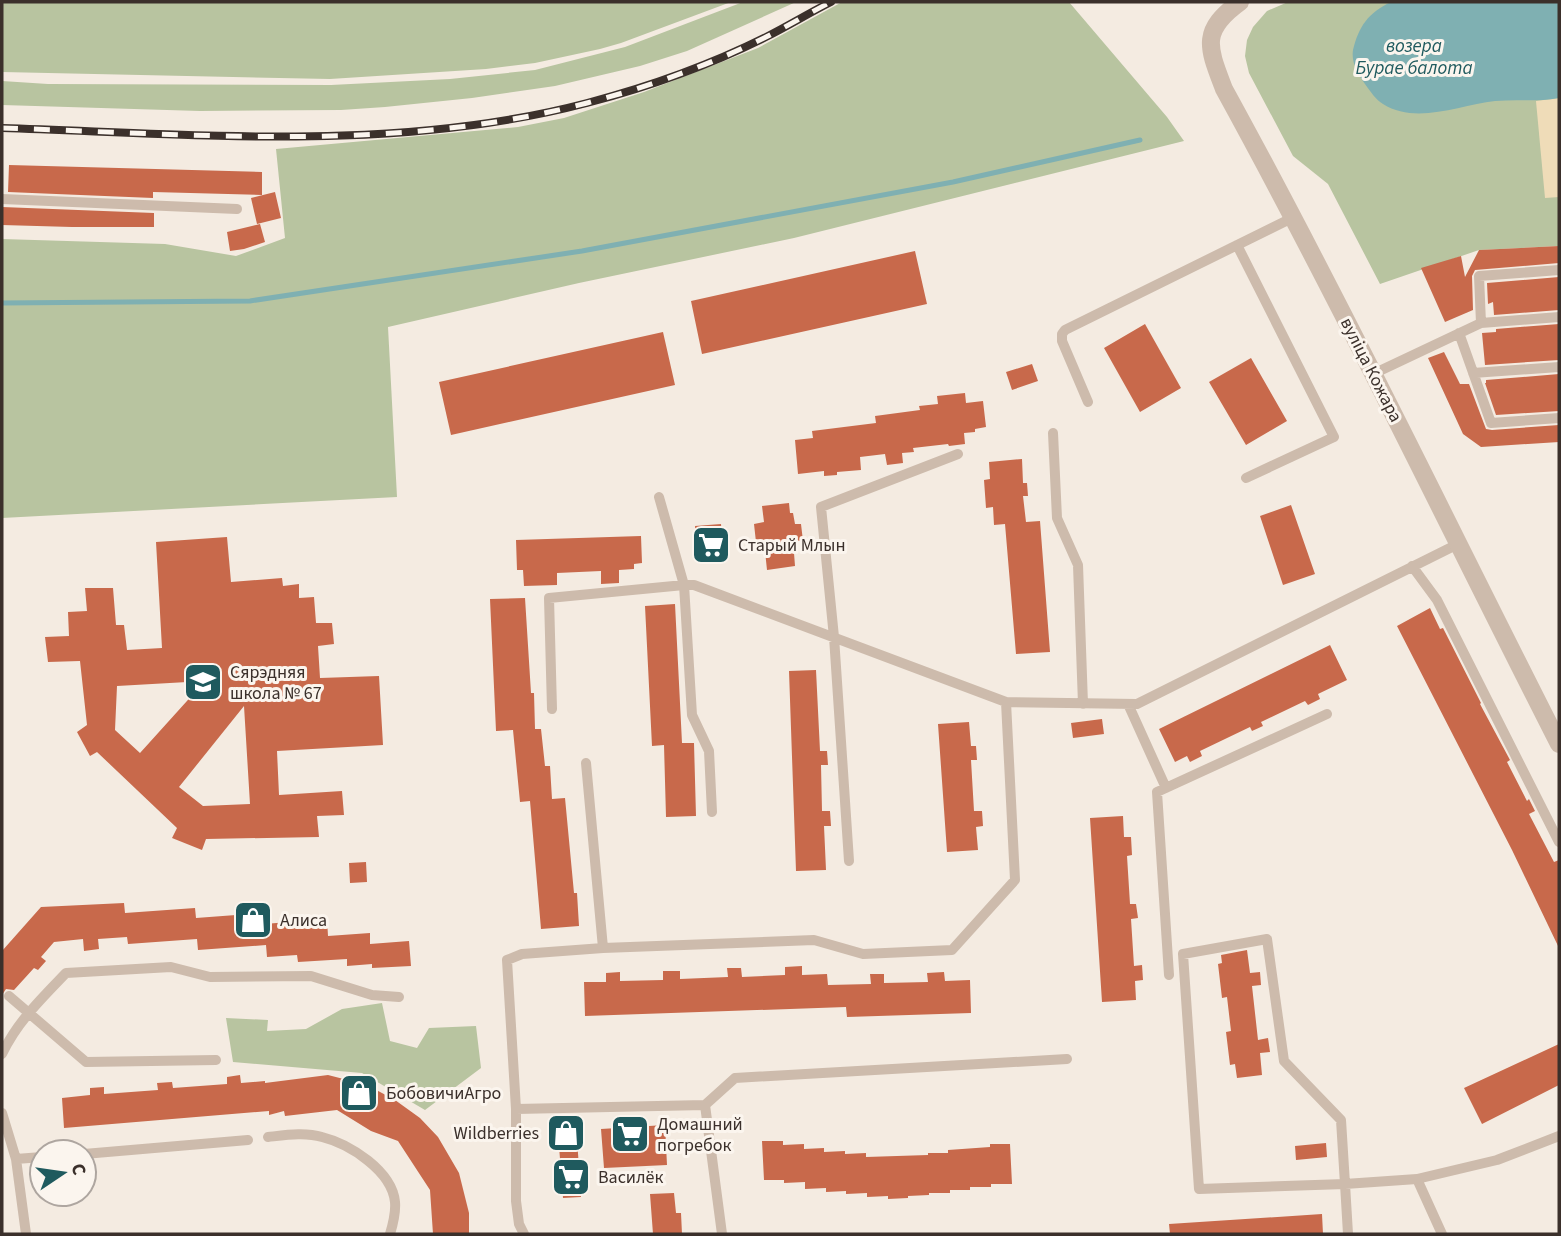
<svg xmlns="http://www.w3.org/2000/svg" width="1561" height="1236" font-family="'Source Sans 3',sans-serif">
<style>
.green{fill:#b8c4a0}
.sand{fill:#efdcb8}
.water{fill:#7fb0b2}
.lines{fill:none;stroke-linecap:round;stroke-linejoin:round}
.stream{stroke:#7fb0b2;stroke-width:5}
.building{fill:#c8694b;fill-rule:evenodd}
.service{stroke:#cdbbac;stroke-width:10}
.minor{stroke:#cdbbac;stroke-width:18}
.rail-casing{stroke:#3b302b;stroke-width:8}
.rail{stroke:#fbf5ee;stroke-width:5;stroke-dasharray:16;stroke-linecap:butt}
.labels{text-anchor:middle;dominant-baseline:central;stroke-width:6;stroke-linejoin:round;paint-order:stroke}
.street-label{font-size:18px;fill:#3b302b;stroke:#fbf5ee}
.poi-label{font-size:18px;fill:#3b302b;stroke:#fbf5ee;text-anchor:start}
.water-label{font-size:19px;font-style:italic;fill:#1f5a5e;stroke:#fbf5ee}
</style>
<rect width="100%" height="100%" fill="#f4ebe1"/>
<path class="green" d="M2,2H731L621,43L600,49L535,63L486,69L330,79L2,72Z
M743,2H796L687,51L640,66L555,86L472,98L385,107L341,110L200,111L2,105V81L48,84L331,85L450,79L535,70L625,47Z
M842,2H1069L1167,117L1184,141L794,238L579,283L388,327L397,497L2,518V239L165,244L236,256L285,238L276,149L518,127L564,118L644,92L758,48Z
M1288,2H1559V246L1479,250L1380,284L1328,184L1293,156L1249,73L1245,56L1247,40L1253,27L1267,11Z
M382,1003L390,1041L417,1048L429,1028L476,1026L481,1068L425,1110L362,1073L233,1062L226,1018L268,1020L267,1031L306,1029L342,1009Z"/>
<path class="sand" d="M1559,98V197L1545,198L1536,101Z"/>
<path class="water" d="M1391,2H1559V98C1538,102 1516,99 1495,101C1460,105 1416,125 1383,104C1376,100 1370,91 1365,84C1358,74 1351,63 1353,50C1359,26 1368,13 1391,2Z"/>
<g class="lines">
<path class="stream" d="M2,303L250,301L582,251L953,182L1140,140"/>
</g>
<path class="building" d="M9,165L262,172V195L153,192V198L8,192Z
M275,192L281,218L257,224L251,198Z
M2,207L154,213V227H72L2,225Z
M260,224L265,242L244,249L230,251L227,232Z
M1559,246V263L1475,270L1472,276L1473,310L1445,322L1421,268L1461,256L1465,277L1479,250Z
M915,251L927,304L702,354L691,301Z
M1559,277V310L1494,315L1493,302L1488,304L1487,283Z
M1145,324L1181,388L1140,412L1104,348Z
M1559,324V360L1485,365L1482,333L1496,332V329Z
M663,332L675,385L451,435L439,382Z
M1444,352L1460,384H1469L1486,429L1492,430L1559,425V442L1481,447L1463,434L1428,358Z
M1251,358L1287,421L1246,445L1209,382Z
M1032,364L1038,381L1012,390L1006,372Z
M1559,374V411L1496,415L1485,383H1486V380Z
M965,393L966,403L983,401L986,427L975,429V432L964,433L965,444L949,446L948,444L913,448L914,452L902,453L903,463L887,465L885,454L860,457L861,470L837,472V475L824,476V471L798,474L795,440L813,438L812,431L876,423L875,416L920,410L919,406L938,404L937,396Z
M1022,459L1023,483H1027L1028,496H1023L1026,522L1040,521L1050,652L1016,654L1005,524L994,525L993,507L986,508L984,480L990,479L989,462Z
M789,503L790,513H793L795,524H801L803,541H796L797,553H794L795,566L767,570L765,551H757L754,524L764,522L762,506Z
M1291,505L1315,574L1283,585L1260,516Z
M721,524L723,549L697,551L695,526Z
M641,536L642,563L634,564V569L619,570V583L601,584V571L557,573V585L524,586L523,570H517L516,540Z
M227,537L231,582L282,578L283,586L299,584V598L314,597L316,623H332L334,644L318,646L320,678L379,676L383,745L277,751L279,795L342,791L344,815L317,816L319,837L206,839L202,850L172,838L177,828L97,752L90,756L77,732L87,725L80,661L48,662L45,637L69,636L68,612L87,611L85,588H113L116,625H124L127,650L162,648L156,542ZM205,681L140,753L115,730L117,686ZM244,706L250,804L203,806L179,787Z
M525,598L531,693H534L535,729H541L545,766H550L552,799L565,798L574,893H577L579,926L541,929L530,801L520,802L513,730L496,731L490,599Z
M675,604L682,743H694L696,816L666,817L664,745L652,746L645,606Z
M1430,608L1440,629L1443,628L1481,703L1480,704L1510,760L1507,762L1527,801L1529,799L1535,811L1529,814L1554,862L1559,860V948L1512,850L1397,626Z
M1330,645L1347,680L1318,694L1320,699L1308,705L1305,701L1261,722L1263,726L1252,731L1250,727L1200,751L1202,756L1190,762L1187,756L1175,762L1159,729Z
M816,670L820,751H827L828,765H821L822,811H830L831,826H824L826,870L796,871L789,671Z
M1102,719L1104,734L1073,738L1071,723Z
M969,722L971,746H976L977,760H971L974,811H982L983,826L976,827L978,850L947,852L938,724Z
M1123,816L1124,837H1131L1132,855L1127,856L1130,904H1136L1138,918L1131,919L1134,966L1142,965L1143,980L1135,981L1136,1000L1102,1002L1090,818Z
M366,862L367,882L350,883L349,863Z
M124,903L125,913L195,908L196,918L263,913L264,924L327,919L328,936L370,933V944L409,941L411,966L372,968V964L347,966V959L298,962L297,955L267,957L266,945L198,950L197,939L128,944L127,937L98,939L99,949L84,951L83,939L54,942L41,957L46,961L38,970L34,968L14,990L6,989L2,995V951L41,907Z
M1247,950L1250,973L1260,972L1261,985L1252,986L1258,1040L1268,1038L1270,1052L1260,1053L1262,1075L1237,1078L1235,1064L1230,1065L1226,1032L1231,1031L1227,997L1222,998L1218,964L1222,963L1221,955Z
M802,966V975L827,974L828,985L871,984L870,974H884V983L928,982L927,973L944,972L945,981L970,980L971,1013L847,1017L846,1007L585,1016L584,982H606V973L620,972V981L663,980V971H680V979L728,977L727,968H741L742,977L785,975V967Z
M1559,1044V1085L1482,1124L1464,1088Z
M240,1075L241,1083L265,1081V1083L328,1075L367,1085L395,1100L420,1118L438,1137L459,1173L469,1213V1234H433L430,1190L398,1141L371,1131L337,1110L285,1116L284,1111L269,1115V1111L64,1128L62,1098L90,1095V1088L104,1087V1094L158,1090L157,1083L172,1082L173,1088L227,1084V1077Z
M576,1124L581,1197L563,1198L559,1146H562L560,1125Z
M665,1125L667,1165L604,1168L601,1129Z
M762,1141H783V1145L804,1144V1149L824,1148V1152L845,1151V1154L866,1153V1157L928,1155V1153H948V1150L990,1147V1144H1010L1012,1184H991V1187H970V1190H950V1193H929V1195L908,1196V1198L888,1199V1196L867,1197V1193L846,1194V1191L826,1192V1188L805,1189V1182L784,1183V1180H764Z
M1326,1143L1327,1157L1296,1160L1295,1146Z
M674,1193L676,1213H681L682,1234H653L650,1194Z
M1322,1214L1323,1234H1170L1169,1224Z"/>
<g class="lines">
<path class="service" d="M2,199L237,209
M1237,245L1334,437L1246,478
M1481,323L1479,276L1559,270
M1459,333L1491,423L1559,418
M1473,373L1559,367
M1373,374L1481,323L1559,317
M1088,402L1062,341V334L1065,330L1292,218
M1053,433L1057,518L1078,565L1083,704
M659,497L684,585L692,715L709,751L712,812
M1412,566L1437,600L1559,842
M1128,704L1166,788
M552,709L549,598L684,585H694L1006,702
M586,763L603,948
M849,861L834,637L821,507L958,454
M1267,939L1284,1061L1341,1120L1345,1184L1199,1189L1183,954Z
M1169,975L1157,792L1327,714
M9,996L86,1062L216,1060
M2,1054C17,1022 42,998 66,973L171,967L210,977L311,976L372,995L399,997
M705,1105L722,1234
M516,1109L705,1105L735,1078L1067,1059
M2,1113L16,1159L26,1234
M268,1137C286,1135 305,1132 322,1137C350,1144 392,1171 395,1202C396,1213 393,1224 390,1234
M84,1154L248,1140
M16,1159L42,1157
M1417,1179L1442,1234
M524,1234L519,1224L516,1201V1109L507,960L522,954L603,948L814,940L863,954L952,950L1015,880L1006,702L1137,704L1458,544
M1348,1234L1345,1184L1417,1179L1497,1160L1559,1136"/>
<path class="minor" d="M1240,2C1200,31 1208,47 1224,89C1342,304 1448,526 1559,744"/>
<defs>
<path id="rail" d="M2,128C197,134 396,153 587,103C648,87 710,65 766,37C788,26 809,13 831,2"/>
</defs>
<use href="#rail" class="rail-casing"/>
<use href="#rail" class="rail"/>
</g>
<defs>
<symbol id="supermarket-square" viewBox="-11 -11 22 22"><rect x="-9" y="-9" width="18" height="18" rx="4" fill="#1f5a5e" stroke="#fbf5ee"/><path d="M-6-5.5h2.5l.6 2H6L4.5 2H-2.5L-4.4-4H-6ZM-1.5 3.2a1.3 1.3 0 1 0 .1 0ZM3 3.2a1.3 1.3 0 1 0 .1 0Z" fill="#fff"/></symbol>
<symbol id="school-square" viewBox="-11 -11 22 22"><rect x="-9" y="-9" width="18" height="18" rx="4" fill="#1f5a5e" stroke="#fbf5ee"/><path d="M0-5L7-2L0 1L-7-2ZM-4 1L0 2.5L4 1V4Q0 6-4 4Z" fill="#fff"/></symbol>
<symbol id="shop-square" viewBox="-11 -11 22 22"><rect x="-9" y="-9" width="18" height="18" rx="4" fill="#1f5a5e" stroke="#fbf5ee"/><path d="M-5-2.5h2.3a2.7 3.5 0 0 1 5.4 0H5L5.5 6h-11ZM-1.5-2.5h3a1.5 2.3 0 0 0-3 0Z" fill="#fff"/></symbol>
</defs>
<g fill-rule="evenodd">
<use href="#supermarket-square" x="689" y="523" width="44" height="44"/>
<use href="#school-square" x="181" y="660" width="44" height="44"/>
<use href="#shop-square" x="231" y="898" width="44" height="44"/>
<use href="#shop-square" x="337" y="1071" width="44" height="44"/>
<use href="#shop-square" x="544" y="1111" width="44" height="44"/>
<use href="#supermarket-square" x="608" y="1112" width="44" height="44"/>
<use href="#supermarket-square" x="549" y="1155" width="44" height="44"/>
</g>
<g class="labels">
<g class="street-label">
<text transform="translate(1371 370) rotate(63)">вуліца Кожара</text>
</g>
<g class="poi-label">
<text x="738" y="545">Старый Млын</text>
<text x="230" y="672">Сярэдняя<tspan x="230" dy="21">школа № 67</tspan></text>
<text x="280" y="920">Алиса</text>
<text x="386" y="1093">БобовичиАгро</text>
<text x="657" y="1124">Домашний<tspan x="657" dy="21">погребок</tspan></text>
<text x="539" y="1133" text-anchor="end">Wildberries</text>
<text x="598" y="1177">Василёк</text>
</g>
<g class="water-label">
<text x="1414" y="46">возера<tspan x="1414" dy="22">Бурае балота</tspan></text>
</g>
</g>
<rect width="1561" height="1236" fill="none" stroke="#3b302b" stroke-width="7"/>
<g transform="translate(63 1173) rotate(77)"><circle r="33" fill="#fbf5ee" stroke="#aea6a0" stroke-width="2"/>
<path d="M0-5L12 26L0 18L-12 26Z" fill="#1f5a5e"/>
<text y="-10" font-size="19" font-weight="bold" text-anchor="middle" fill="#3b302b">С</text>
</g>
</svg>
